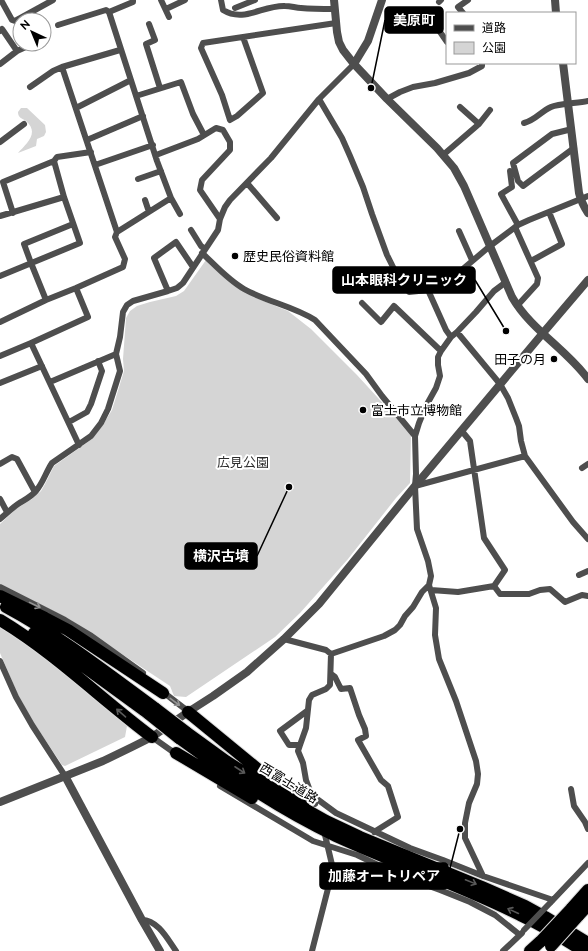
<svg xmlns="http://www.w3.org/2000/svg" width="588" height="951" font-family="Raleway,'Noto Sans JP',sans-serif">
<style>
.green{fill:#d5d5d5}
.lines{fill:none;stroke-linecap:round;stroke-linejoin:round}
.motorway-casing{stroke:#dbdbdb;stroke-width:14}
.minor{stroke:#4e4e4e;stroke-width:6}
.tertiary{stroke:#4e4e4e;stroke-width:8}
.motorway{stroke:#000;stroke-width:12}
.motorway-bridge-casing{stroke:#dbdbdb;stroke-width:14;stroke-linecap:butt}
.minor-bridge{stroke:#4e4e4e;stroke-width:6}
.motorway-bridge{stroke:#000;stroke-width:12}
.oneway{stroke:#959595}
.oneway2{stroke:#595959}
.poi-dot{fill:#000;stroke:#fff;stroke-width:1.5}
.labels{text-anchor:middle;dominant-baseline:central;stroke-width:4;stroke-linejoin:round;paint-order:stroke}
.poi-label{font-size:13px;fill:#000;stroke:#fff;text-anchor:start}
.park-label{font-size:13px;fill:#2c2c2c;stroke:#fff}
.street-label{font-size:13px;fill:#000;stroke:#fff}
.leader{fill:none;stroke:#000;stroke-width:1.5}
.callout-dot{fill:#000;stroke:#fff;stroke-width:1.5}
.callout{fill:#000;stroke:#000;stroke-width:1.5}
.callout-label{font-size:14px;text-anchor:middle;font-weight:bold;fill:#fff}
</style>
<rect width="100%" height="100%" fill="#fff"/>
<path class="green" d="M21,108H27L45,125L46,132L44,136L37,139L36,146L18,153C26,144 40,133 26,121C22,118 18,118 18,112Z
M206,260L256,298L288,311L311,329L357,375L411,434L410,483L396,498L348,559L300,613L275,637L186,697L174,696L170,686L69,619L0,584V524L16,509L32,499L41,491L45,484L54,466L92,439L102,426L112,410L124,371L123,359L126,318L130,311L137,306L150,302L176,296L184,291Z
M0,624L121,716L127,726L125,737L65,766L62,765L34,723L18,695L0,653Z"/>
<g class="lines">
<defs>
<path id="motorway" d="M0,596L45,618L68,630L163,693
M6,607C60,636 107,673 156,709
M0,620C55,653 101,699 152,737
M34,633L79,663L149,714
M188,712L260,771L304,801
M186,732L226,761L271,790L326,821L360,837L482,887L525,906L545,917L588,943
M179,738C230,775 279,809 336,836C397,864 460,885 520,915C542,925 563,938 583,951
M176,753L252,798
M571,909L588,890
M578,916L588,905
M530,951L541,941"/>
</defs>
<use href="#motorway" class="motorway-casing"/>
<path class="minor" d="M1,0L12,20L15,21L53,0
M161,0L169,17
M221,0L223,10C244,23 263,5 285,6C291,6 296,8 301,8C312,9 323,9 335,9
M439,2L441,0
M235,8L255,0
M166,9L185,0
M463,13L458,7L468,0
M149,24L155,40L146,44L160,88
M58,25L106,10L109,12
M438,29L447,42
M0,31L2,29L17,51L0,64
M243,37L263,93L237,116L230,120L222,95L201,48L203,43L336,23
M17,51L28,46
M30,87L53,71L62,67
M136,96L181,82L193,114L204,135
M319,99L342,138L350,156L363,187L372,214L387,255L393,267L409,292L428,290L446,330L451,337
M387,99L400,92L413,87L435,83L469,73L482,66V63
M460,107L479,124
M76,108L131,80
M524,123C536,120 540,112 551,107C558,104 579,103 588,101
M572,129L552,134L513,163L518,181L523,186L574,148
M87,140L143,116
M0,142L24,124
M156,155L198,139L216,128L223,130L230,142V150L202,180L200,190L220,219
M443,155L479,124L490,110
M95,165L153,145
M510,171L512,187L501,194L518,225
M138,179L161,171
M247,183L277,218
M171,198L180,214
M145,200L149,212
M13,213L3,182L54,161L57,157L91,152
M0,216L64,197
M515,227L538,278L537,284L517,306
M191,230L201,246L205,249
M459,231L472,260
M117,232L62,67L120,50
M202,253C215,265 228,280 244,289C267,302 293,306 315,320L366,374L382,396L415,436
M531,261L562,244L549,212
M457,274L490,246L518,225L529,220L588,196
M0,276L80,243L64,197L54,161
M168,291L154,258L176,242L193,267
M46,300L31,263L24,244L73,224
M362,303L381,322L394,306L441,351
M0,322L46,300L76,288L123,267L125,259L115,237L117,232L171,198L157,161L109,12L133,2V0
M457,332L500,384L508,398L516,418L519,426L521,441L525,456L573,522L588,539
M31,343L79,445
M0,356L31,343L88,317L76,288
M50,382L116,354
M0,383L42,366
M69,422L87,412L91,404L102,371L98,361
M461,430L470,441L484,538L505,570L494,586
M0,464L12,457L17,459L35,492
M582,468L588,464
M415,486L525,456
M0,499L7,512
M0,519C6,514 11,509 18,504C24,500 31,497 36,491C43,483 46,472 52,463L91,436L101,423L108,409L120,371L116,354L120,337L123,312L127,305L133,301L168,291L177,288L183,283L218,230L220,219L225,207L230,200L271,158L319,99L354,64
M579,575L588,571
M0,587L65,620L90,635L143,673
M431,590L458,592L494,586L500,594H529L540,590L550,589L565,602L582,595L588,596
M284,639L326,650L331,654L330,685L326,689L312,695L309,700L306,728L300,745L298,751L303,763L306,780L315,804
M331,654L384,636L395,630L400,625L405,616L413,607L422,592L429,585
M0,661L16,697L32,725L65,776
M331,674L335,677L341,689L350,688L359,715L365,729L366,736L358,740L381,780L388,786L398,817L374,832
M163,692L189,712
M152,737L176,754
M300,745H289L280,731L307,711
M288,784L313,796L336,813L410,848L443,860L483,876L553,900
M220,786L313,841L357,855L401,876L440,890L470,902L495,915L520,935
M571,789L574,806L585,822L588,829
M483,876L465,838V823L469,803L477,784L478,774L476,761L456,701L439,659L435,635L436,608L429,585L431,576L428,561L417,529L415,486L416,474L415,436L419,423L426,406L436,388L440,376L438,365V357L441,351L451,337L457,332L476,312L494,291L506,282
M551,902L588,863
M142,920C158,920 168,940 176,951
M312,951L333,869L325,835
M503,951L522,933"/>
<path class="tertiary" d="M334,0L337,32L339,42L343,50L354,64L387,99L437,148L454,168L464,186L474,209L512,297C531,330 566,349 588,379
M555,0L556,13
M563,63L579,193C581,201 584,207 588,213
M354,64L368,41L382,0
M65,776L142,920L160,951
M0,802L103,761L132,747L152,737L188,712L213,696L247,672L284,639L319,604L415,486L543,333L588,280"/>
<use href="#motorway" class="motorway"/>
<defs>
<path id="motorway-bridge" d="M156,709L186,732
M149,714L179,738
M541,941L571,909
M551,946L578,916"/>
</defs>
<use href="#motorway-bridge" class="motorway-bridge-casing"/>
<path class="minor-bridge" d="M524,930L550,903"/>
<use href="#motorway-bridge" class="motorway-bridge"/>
</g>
<defs><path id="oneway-shaft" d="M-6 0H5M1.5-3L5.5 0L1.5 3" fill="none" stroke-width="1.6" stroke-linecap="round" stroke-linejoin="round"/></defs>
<g class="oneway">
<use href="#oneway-shaft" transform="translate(35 605) rotate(26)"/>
<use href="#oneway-shaft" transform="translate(175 702) rotate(37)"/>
</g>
<g class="oneway2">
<use href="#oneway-shaft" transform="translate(121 713) rotate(-139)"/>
<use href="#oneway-shaft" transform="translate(240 770) rotate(33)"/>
<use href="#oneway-shaft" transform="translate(471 882) rotate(22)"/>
<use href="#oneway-shaft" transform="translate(513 911) rotate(-155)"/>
</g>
<g class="poi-dot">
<circle cx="235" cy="256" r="4"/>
<circle cx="554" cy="359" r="4"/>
<circle cx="363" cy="410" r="4"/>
</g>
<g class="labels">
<g class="poi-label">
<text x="243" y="256">歴史民俗資料館</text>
<text x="546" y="359" text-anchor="end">田子の月</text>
<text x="371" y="410">富士市立博物館</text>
</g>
<g class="park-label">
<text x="243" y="462">広見公園</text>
</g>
<g class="street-label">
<text transform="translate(289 783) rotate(31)">西富士道路</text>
</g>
</g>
<path class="leader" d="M371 88L385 20M506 331L475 280M289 487L257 556M460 829L448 876"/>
<g class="callout-dot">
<circle cx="371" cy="88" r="4"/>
<circle cx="506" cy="331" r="4"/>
<circle cx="289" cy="487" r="4"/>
<circle cx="460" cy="829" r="4"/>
</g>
<g class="callout">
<rect x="385" y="7" width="58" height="26" rx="4"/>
<rect x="333" y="267" width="142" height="26" rx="4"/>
<rect x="185" y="543" width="72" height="26" rx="4"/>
<rect x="320" y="863" width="128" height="26" rx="4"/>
</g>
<g class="callout-label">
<text x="414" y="25">美原町</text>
<text x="404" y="285">山本眼科クリニック</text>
<text x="221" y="561">横沢古墳</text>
<text x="384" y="881">加藤オートリペア</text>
</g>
<rect x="446" y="12" width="130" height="52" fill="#ffffff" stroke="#999999"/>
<rect x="454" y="25" width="20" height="6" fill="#4e4e4e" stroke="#999999"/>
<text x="482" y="32" font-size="12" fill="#000000">道路</text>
<rect x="454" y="42" width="20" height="12" fill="#d5d5d5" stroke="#999999"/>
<text x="482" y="52" font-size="12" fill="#000000">公園</text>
<g transform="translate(32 32) rotate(316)"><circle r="19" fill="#ffffff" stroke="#999999"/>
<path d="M0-3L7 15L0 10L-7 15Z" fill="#000000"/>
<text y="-6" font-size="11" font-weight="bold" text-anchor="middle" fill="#000000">N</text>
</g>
</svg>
